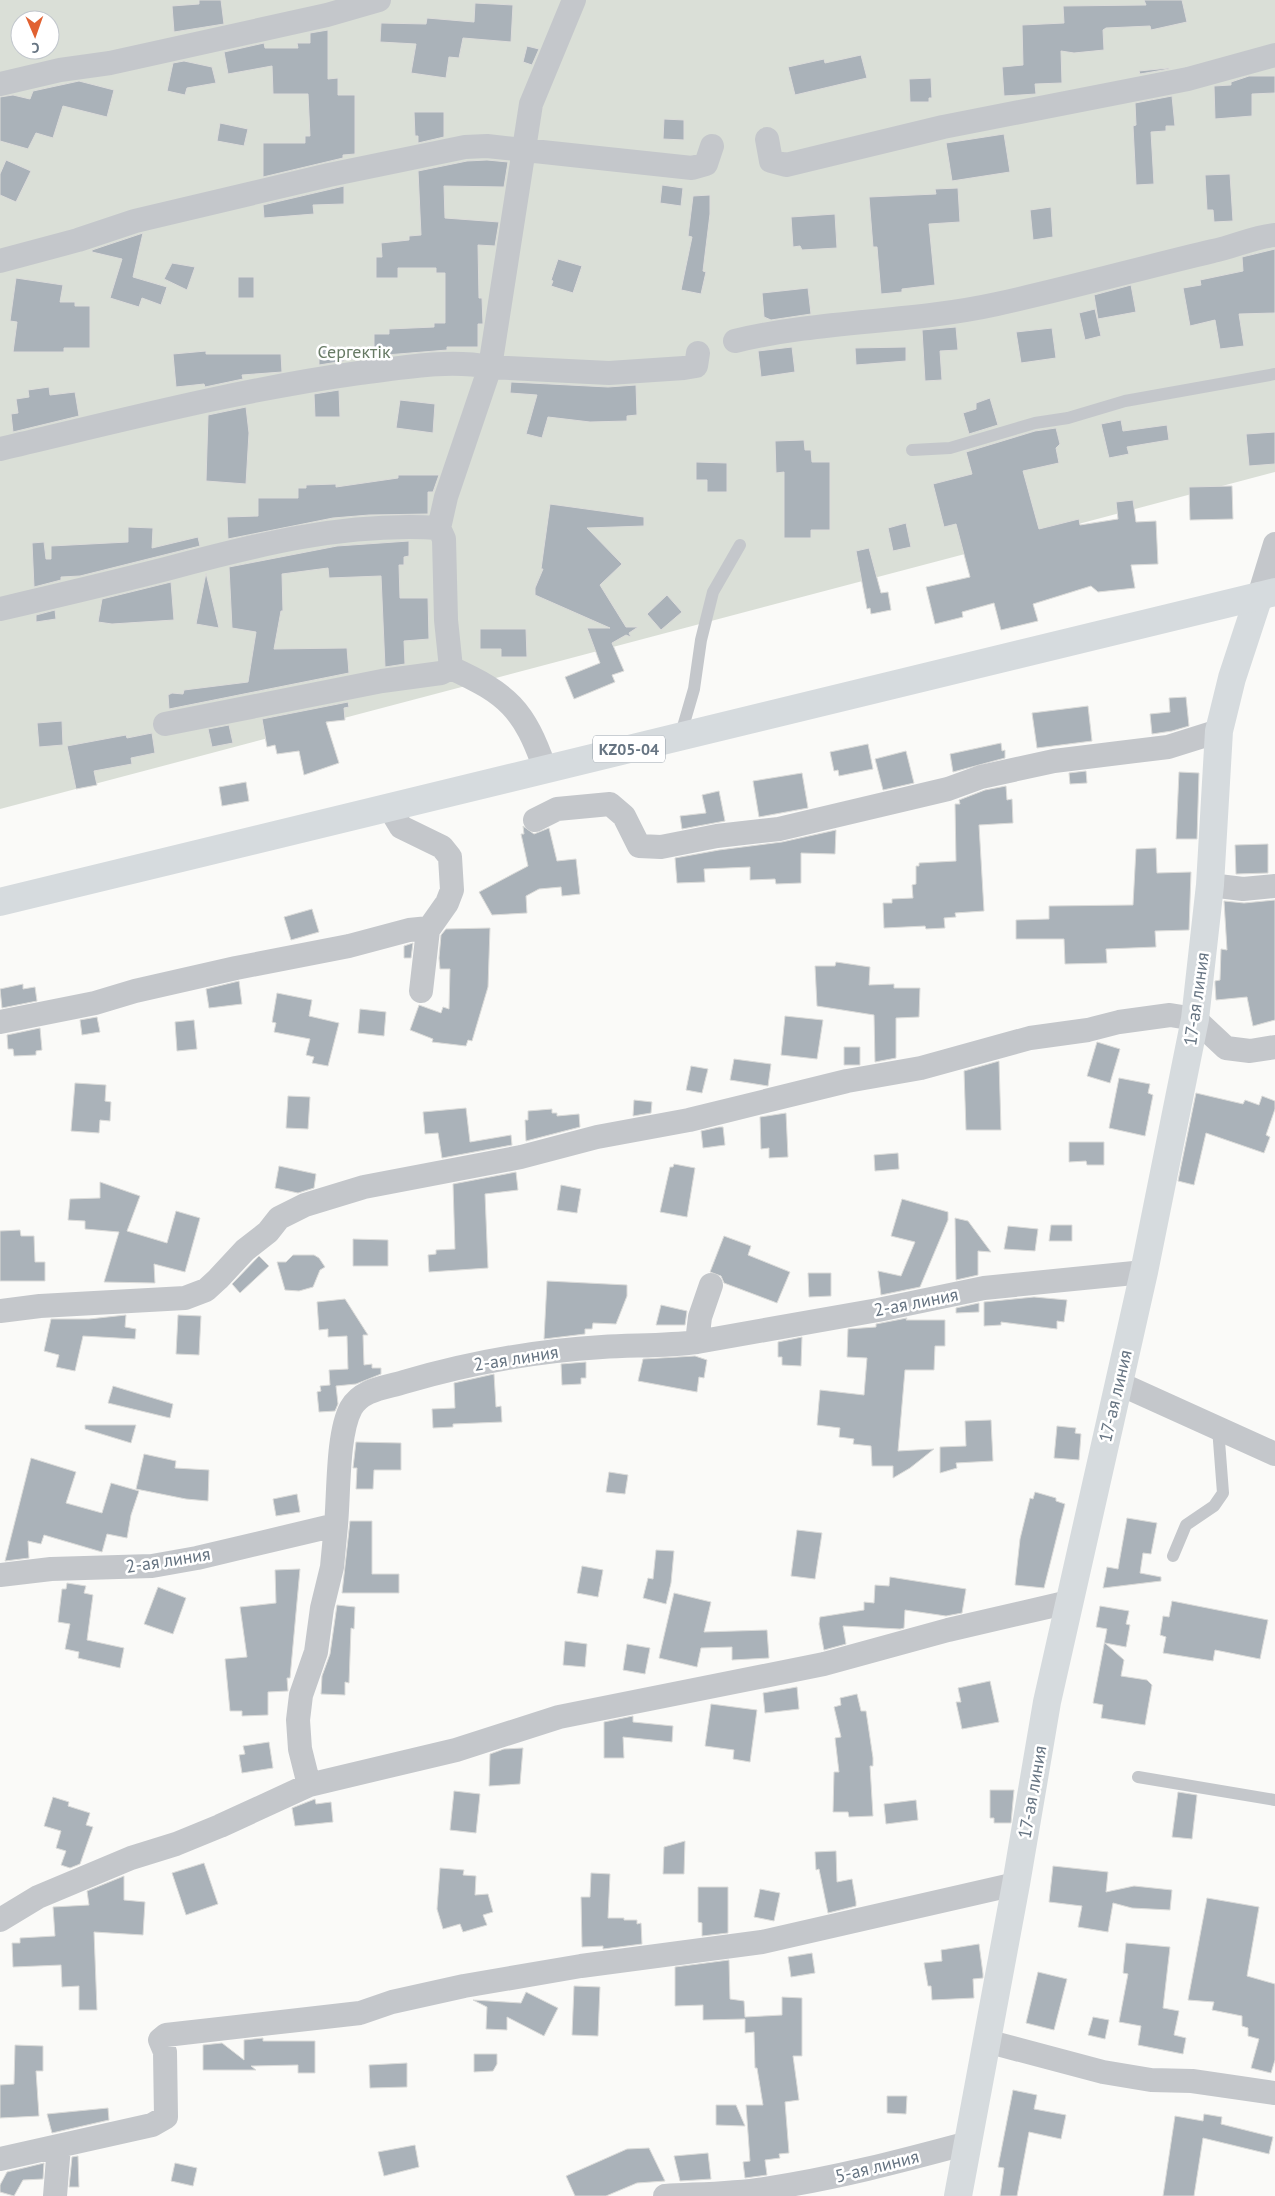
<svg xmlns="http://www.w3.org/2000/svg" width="1275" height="2196" font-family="'PT Sans',sans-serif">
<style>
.green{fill:#dadfd7;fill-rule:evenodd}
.building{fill:#aab2b9;stroke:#dcdcda}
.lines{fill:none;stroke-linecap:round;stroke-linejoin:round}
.lane{stroke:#c4c7cb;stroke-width:12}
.street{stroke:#c4c7cb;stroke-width:24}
.secondary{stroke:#d6dbde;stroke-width:28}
.primary{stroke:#d6dbde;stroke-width:28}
.labels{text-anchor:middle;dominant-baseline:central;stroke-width:5;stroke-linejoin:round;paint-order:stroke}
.shield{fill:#fff;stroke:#949ea8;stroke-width:1}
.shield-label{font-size:16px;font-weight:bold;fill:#667482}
.park-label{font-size:18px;fill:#677a64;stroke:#fff}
.street-label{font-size:18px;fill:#667482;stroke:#fff}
</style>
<rect width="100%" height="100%" fill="#fafaf8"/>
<path class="green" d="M0,0H1275V472L0,809ZM20,20H50V50H20Z"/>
<path class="building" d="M199,0H221L224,24L174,32L172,6L199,4Z
M1144,0H1182L1187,22L1151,30L1150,26L1106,28L1103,30L1104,50L1074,53L1061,51L1062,83L1035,84L1036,94L1004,96L1002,67L1023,65L1022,25L1064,23L1063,6L1146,5Z
M475,3L513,5L511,42L463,38L459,58L449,57L446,78L411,73L416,44L380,42L381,23L426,24L427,18L474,22Z
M328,30V79L338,78V95H355V154L343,155V158L263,177V143H305V136H310L308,94H273L272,66L228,74L224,52L264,43L265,48H298L297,43H310V33Z
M527,46L539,49L532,65L523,62Z
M861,55L867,78L795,95L788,67L824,59L825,63Z
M184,61L212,67L216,83L187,88L185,95L167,91L173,63Z
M1169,68V69L1140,74L1139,71Z
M1249,76H1275V93L1252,94V116L1215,119L1214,86L1231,85V82Z
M931,78L932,98H929V102H910L909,79Z
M79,81L114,90L107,117L63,106L53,138L36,133L28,149L0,141V97L13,95L30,99L33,91Z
M1172,96L1175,126H1166V131L1151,132L1154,184L1136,185L1133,126L1136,125L1135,103Z
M414,112H444V137L418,143V136H415Z
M664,119L684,120V140L663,139Z
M220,123L248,129L244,146L217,141Z
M1004,134L1010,172L952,181L946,143Z
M6,160L31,171L16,202L0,195V174Z
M487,160L508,162L504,187L444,186L445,218L499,222L495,246L478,245L479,298H482L483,324H478V347H447V350L374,356V334H389V329L434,327V323H445V273H436V268H398V278H376V257H382L381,243L409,240V236L421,235L418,171L467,161Z
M1230,174L1233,221L1214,222L1213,210H1207L1205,175Z
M662,185L683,188L681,206L660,203Z
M344,186V204L313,205L314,214L264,218L263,205Z
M958,188L960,222L929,224L935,285L902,289V292L881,294L877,247H873L869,197L936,194L935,189Z
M710,195V214L703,271L706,272L701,294L681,290L692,237L688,236L693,196Z
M1051,207L1053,237L1033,240L1030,210Z
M835,214L837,248L802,250L800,246L793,247L791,217Z
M143,233L133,277L167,287L161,305L142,298L139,307L110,298L122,259L92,252V250Z
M1275,249V313L1239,314L1244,346L1220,349L1215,320L1190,326L1183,288L1201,285L1200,280L1243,271L1242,257Z
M558,259L582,266L573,293L551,286L553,281L551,280Z
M172,263L195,267L187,290L164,279Z
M238,277H254V298H238Z
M16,278L63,285L60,302H75V306H90V348H64V352H13L17,322L10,321Z
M1131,285L1136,312L1098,319L1094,295Z
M808,288L811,314L771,320L764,317L762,293Z
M1095,309L1101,336L1085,340L1079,313Z
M956,327L958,350L940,351L942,380L925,381L922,330Z
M1052,328L1056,358L1021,363L1016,332Z
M344,347V361L319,365V348Z
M792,347L795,372L761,377L758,351Z
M906,347V361L856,365L855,348Z
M206,351V354H281L282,372L242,375L243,379L205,387L204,384L176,387L173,354Z
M511,382L608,387L636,385L637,415L627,416V421L590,422L548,417L542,438L526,434L537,395L510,393Z
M49,387L50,395L75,392L79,416L13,432L11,414L18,413L16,399L29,397L28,390Z
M339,390L340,417H315L314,394Z
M990,398L998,425L969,434L963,413L976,409V403Z
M400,400L435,404L433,433L396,428Z
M246,407L249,433L246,484L206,481L208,415Z
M1121,420L1123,431L1167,425L1169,440L1127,447L1129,454L1109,458L1101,424Z
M1056,428L1060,444L1056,448L1059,463L1023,471L1039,529L1079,519L1080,525L1118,519L1116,502L1133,500L1136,522L1156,521L1158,564L1131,565L1135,588L1098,592L1091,586L1033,604L1038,621L1001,630L994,603L962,612L963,617L935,624L926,587L970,577L956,524L944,527L933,484L972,474L966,452L1035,431Z
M1275,432V464L1249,466L1246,434Z
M804,440L805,450H811L812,462H830V530H811V538H784V472L776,473L775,441Z
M696,462L727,463V492H707V480H696Z
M398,475H439L433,492H428V514L369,515L333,518L228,539L227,517L258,516V498H298V488H306V485L336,484V487L398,478Z
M1232,486L1233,519L1190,520L1189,487Z
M550,504L644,517V526L587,528L622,564L600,585L626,627H638L629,633L631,637L626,635L612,643L624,671L612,675L615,682L574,699L565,677L600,663L587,628H610L535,595V588L543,569H541Z
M906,523L911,547L893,551L888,528Z
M128,527L153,528L152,548L198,537L200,546L80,576L61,577V580L34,587L32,543L44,542L46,559H51V546L128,542Z
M409,541V556L404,557V565H399L400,598H428L429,639L404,641L405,664L385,667L381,576L329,578L328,568L282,574L283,611H281L274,649L347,648L349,673L169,709L168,695L172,693L183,694L184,690L248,682L256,632L232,628L229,567L337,546Z
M869,548L881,593L888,592L891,610L871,614L870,608L867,609L856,551Z
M206,573L219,628L196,624Z
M171,582L174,620L112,624L98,622L102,599Z
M667,595L682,612L661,630L647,614Z
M55,610L56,619L36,622V615Z
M480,629H526L527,657H501V649H480Z
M1186,697L1189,726L1172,731L1152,734L1150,714L1170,712L1169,698Z
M348,702L349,707L344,708L345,720L326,722L339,763L304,775L299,751L277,754L275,745L267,747L262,719Z
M1088,706L1092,741L1037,748L1032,713Z
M62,721L63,745L39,747L37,723Z
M229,725L233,743L212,747L208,729Z
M152,733L155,753L131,758L132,764L94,771L97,785L76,789L67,746L126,735L127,738Z
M1001,743L1002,751L1005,750V758L953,772L950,754Z
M868,744L873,769L839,776L838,770L834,771L830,752Z
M906,751L914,783L883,790L875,759Z
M1086,771L1087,783L1070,784L1069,773Z
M1179,772L1199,773L1197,839H1176Z
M802,773L808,808L759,817L753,781Z
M246,782L249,801L222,806L219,787Z
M1006,786L1007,800L1012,799L1013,823L979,825L984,911L955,913L956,917L944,918L945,928L926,929L925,926L884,928L883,903H892V899L913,898L912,885L916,884V866H919V863L956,861L955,804H960L959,800L985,790Z
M719,791L725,821L682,829L680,816L706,813L702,795Z
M523,826L534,834L549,828L557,861L576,859L580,894L562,896L561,887L539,889L526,896L527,913L492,915L479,892L528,866L521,834H524Z
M836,830L835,854L801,853V883L776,884L775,879L750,880V867L704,869L705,882L677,883L675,858L719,850L782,842Z
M1268,844V873L1236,874L1235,845Z
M1156,848L1157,873L1191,872L1189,930L1155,931L1156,947L1106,949L1107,963L1065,964L1064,939H1016V920L1049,919V906L1133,905L1136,849Z
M1275,900V1020L1253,1026L1247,997L1216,1000L1215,984V981L1220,980L1221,949L1227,950L1224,901L1244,903Z
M312,909L319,932L291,940L284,917Z
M490,928L488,987L472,1041L468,1040L466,1046L432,1042L433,1039L410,1030L419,1005L441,1013L443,1007L449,1009L450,969H440L439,958L441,935L446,929Z
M413,943L411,958H404V946Z
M836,962L870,967L869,985L894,984V988H920L919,1017L896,1018V1058L875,1062L874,1015L817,1006L815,966H835Z
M239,981L242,1004L209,1008L206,989Z
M23,984V989L35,987L37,1001L2,1008L0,989Z
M277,993L312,1000L309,1016L339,1023L328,1066L312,1063L314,1057L306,1055L310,1039L274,1032L276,1023L272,1022Z
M360,1009L386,1012L384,1036L358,1033Z
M785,1016L823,1020L817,1059L781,1055Z
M97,1017L100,1032L82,1035L80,1020Z
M194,1020L197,1049L177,1051L175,1022Z
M40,1028L42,1050L36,1051V1055L14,1056L13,1049H8L7,1035Z
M1097,1042L1120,1049L1110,1083L1087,1076Z
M844,1047H860V1065H844Z
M734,1059L771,1064L768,1086L730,1080Z
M999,1061L1001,1130H966L964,1071Z
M691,1066L708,1069L702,1093L686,1090Z
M1119,1078L1150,1084L1148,1093L1153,1095L1145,1136L1109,1128Z
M75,1083L106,1085L105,1101L111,1102L110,1121L100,1120L99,1133L71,1131Z
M1196,1093L1243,1104L1245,1100L1259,1105L1262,1096L1275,1101V1109L1266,1135L1270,1137L1264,1153L1206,1133L1194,1185L1178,1181Z
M288,1096L310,1097L308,1129L286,1128Z
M634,1100L652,1102L651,1113L633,1116Z
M466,1108L470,1142L511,1135L512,1145L442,1158L438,1133L425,1134L423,1112Z
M552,1109V1113H557V1116L579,1114L580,1127L526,1141L525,1120H528V1111Z
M786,1113L788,1157L769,1158V1148L761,1149L760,1117Z
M719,1127H723L725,1145L703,1148L701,1131Z
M1069,1142H1104V1165H1087L1086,1161L1069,1162Z
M898,1153L899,1169L875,1171L874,1155Z
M674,1164L695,1168L687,1217L660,1212L670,1167H673Z
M279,1166L316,1174L314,1188L298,1193L275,1188Z
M516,1172L518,1190L485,1194L488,1268L429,1272L428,1255L436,1254V1250L455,1249L453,1184Z
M100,1182L140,1196L127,1231L167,1243L176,1211L200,1218L185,1272L154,1264L155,1283L104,1282L119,1232L85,1229V1221L68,1220L70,1199L100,1198Z
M561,1185L581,1189L577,1213L557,1210Z
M902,1199L948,1212V1220L920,1287L881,1295L878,1271L901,1276L915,1242L891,1236Z
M955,1218L968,1221L991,1252L978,1251V1275L956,1280Z
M1051,1225H1072V1241H1049Z
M1008,1226L1038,1229L1035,1251L1004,1249Z
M20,1230L21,1236H34L35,1262H45V1281H0V1231Z
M724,1236L751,1246L748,1255L790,1272L777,1303L724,1283L721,1276L710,1272Z
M353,1239L388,1240V1266H353Z
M293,1255H314L319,1258L325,1267L320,1270L313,1287L299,1291L285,1290L277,1262H286Z
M259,1256L269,1266L240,1293L232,1284Z
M808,1273H831V1296L809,1297Z
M547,1281L627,1285V1296L616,1324L593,1323L592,1329H585V1334L544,1339Z
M1034,1297L1067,1300L1064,1322L1057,1321V1329L1001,1322V1325L984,1326V1302Z
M345,1299L368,1335H363L364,1365L372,1364V1368H381V1374L356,1384L336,1386L338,1404L335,1411L319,1412L317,1392L321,1391L320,1386L330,1385L329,1370L348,1369L347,1336L328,1337V1329L319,1330L317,1302Z
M979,1303V1312L956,1313V1308Z
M661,1305L687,1311L685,1325H656Z
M126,1315L125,1327L136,1329L135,1339L83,1336L75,1371L56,1367L59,1355L44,1351L51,1319H89Z
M178,1315L201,1316L199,1355L176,1354Z
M907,1318L906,1320H945V1346H935L934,1370H905L898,1451L934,1449L910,1468L893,1478V1466H872L871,1446L853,1444L854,1439L839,1437L840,1428L817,1425L820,1390L864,1395L867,1358L847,1357L848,1329L876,1327V1324Z
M802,1337L801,1366L782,1365V1357H778V1342Z
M695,1356L707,1360L704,1378L699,1377L697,1392L638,1381L643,1359Z
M586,1362V1378H581V1384L562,1385L561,1364Z
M494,1374L496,1407L501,1406L502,1422L453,1424V1427L433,1428L432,1409L455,1408L454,1383Z
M113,1386L173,1404L170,1418L108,1403Z
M991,1420L993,1461L956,1463L957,1468L940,1473V1447L966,1446L965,1421Z
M85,1425H136L131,1443L85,1429Z
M1057,1426L1076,1428L1075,1433L1081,1434L1079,1460L1054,1458Z
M356,1442L401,1443V1470H374L373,1489H356L357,1468H353Z
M144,1454L176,1461L175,1468L209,1470L208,1501L186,1499L136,1489Z
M31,1458L76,1472L66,1503L102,1513L111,1483L139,1491L131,1515L127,1538L107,1534L102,1552L44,1535L41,1544L28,1541L29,1558L5,1561Z
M609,1472L628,1475L625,1494L606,1492Z
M1035,1492L1056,1498V1501L1065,1504L1044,1588L1015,1585L1020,1539L1030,1498L1033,1499Z
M297,1494L300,1512L276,1516L273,1499Z
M1127,1518L1157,1523L1151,1554L1143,1553L1140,1573L1161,1577V1581L1103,1588L1107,1567L1118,1569Z
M350,1521H372V1574H399V1593H342Z
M797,1530L822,1533L815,1579L791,1576Z
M656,1550L674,1551L671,1583L666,1604L643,1598L648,1578L653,1579Z
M582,1566L603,1570L598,1597L577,1593Z
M300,1569L290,1678H287L288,1691L268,1692V1715L242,1716V1711H230L225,1659L247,1657L240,1607L276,1603L275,1570Z
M890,1577L966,1589L962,1613L946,1616L905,1610L904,1628L900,1629L843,1626L846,1644L824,1650L819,1624L820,1617L864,1610V1602L874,1603L875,1585L889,1586Z
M67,1583L86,1586L84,1593L93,1595L87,1640L124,1648L120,1668L78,1658L79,1652L65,1649L70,1624L58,1622L62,1589H66Z
M158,1587L186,1598L173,1634L144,1624Z
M674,1593L711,1602L704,1632L767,1630L769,1658L732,1660V1647L701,1648L697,1667L659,1658Z
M1172,1601L1268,1620L1260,1659L1215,1650L1213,1661L1163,1653L1166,1637L1160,1635L1163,1616L1169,1617Z
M337,1605L355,1607L354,1629L351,1628L349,1683L345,1682V1695L321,1694L322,1676L330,1654Z
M1100,1606L1129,1611L1126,1624L1130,1625L1126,1647L1105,1643L1124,1660L1121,1676L1147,1680L1152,1685L1145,1725L1101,1718L1103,1705L1093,1703L1107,1629L1096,1627Z
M565,1641L587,1644L585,1667L563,1665Z
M627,1644L650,1648L645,1674L623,1670Z
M990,1681L999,1722L962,1729L956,1702H961L958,1688Z
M797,1687L799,1709L765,1713L763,1693Z
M857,1694L861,1711H866L873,1758V1766H870L873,1816L849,1817L848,1812H833L834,1772H839L835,1738L841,1737L834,1707L841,1705L840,1698Z
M711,1704L757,1710L750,1762L733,1759L734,1750L705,1746Z
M633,1716V1722L673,1726L672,1742L623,1737L624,1758H604V1722Z
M269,1742L273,1768L242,1773L239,1755L245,1754L243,1746Z
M523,1748L520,1784L489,1786L490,1754L504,1749Z
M990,1790H1014L1011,1823H994V1818H990Z
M454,1791L480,1794L476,1833L450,1830Z
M1178,1792L1197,1795L1192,1839L1172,1837Z
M53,1797L69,1802L68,1806L90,1813L86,1825L93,1827L80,1864L70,1868L61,1865L66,1851L56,1848L61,1831L44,1826Z
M315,1799L316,1804L331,1802L333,1822L295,1826L292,1808Z
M916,1800L918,1820L886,1824L884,1804Z
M685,1841L684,1874H663L664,1847Z
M836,1851L837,1882L852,1879L856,1902V1906L828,1913L819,1869L816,1870L815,1852Z
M204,1863L218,1904L186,1915L172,1873Z
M1053,1866L1108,1872L1106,1892L1134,1886L1172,1890L1170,1910L1132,1908L1113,1903L1108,1932L1078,1927L1082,1906L1049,1902Z
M440,1868L464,1870L463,1875L476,1876L475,1895L488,1894L493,1912L483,1915L487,1925L463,1932L460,1924L443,1929L437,1909Z
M591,1873L610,1874L608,1918H624V1920H637V1924L641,1923L642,1944L603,1949V1946L582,1947L581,1897H590Z
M124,1876V1900L145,1902L143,1935L94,1932L97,2010H79V1986L62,1987L61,1965L13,1967L12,1943H20V1938L55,1936L53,1907L89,1905L87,1891Z
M698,1887H728V1933L702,1936V1923L698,1922Z
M760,1889L780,1893L774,1921L754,1917Z
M1207,1898L1259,1907L1247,1976L1275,1984V2060L1271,2073L1251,2068L1259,2039L1248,2036V2028L1242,2026V2016L1212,2010L1214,2002L1188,2000Z
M1126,1943L1170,1947L1163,2008L1179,2011L1174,2035L1186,2038L1183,2054L1138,2045L1141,2026L1119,2022L1128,1974L1123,1973Z
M979,1944L983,1974V1978L973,1979L974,1998L932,2000L931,1986H928L924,1963L942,1961L941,1950Z
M812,1953L815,1973L791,1977L788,1957Z
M729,1960L730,1999L744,2001L745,2017L782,2015V1997L802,1998V2056H793L799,2100L785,2102L789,2153L779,2154L780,2158L765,2160L767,2175L745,2178L743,2162L750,2161L746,2105H763L757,2068H755L754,2032L745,2033V2019L703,2020V2005L675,2006V1967Z
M1038,1972L1067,1979L1054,2030L1026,2023Z
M574,1986L600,1987L598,2036L572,2035Z
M526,1992L558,2008L544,2036L507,2017V2030L486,2029L487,2007L473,2000L521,2003Z
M1093,2017L1109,2020L1105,2039L1088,2035Z
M263,2038V2041H315V2073H298V2065L251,2066L256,2070H203V2045L222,2043L244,2060V2040Z
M15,2045L43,2046V2071H36L39,2116L0,2118V2085L14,2084Z
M474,2054H497V2064L493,2071L474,2072Z
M407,2063V2087L370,2088L369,2065Z
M1013,2090L1037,2095L1034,2109L1066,2115L1061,2139L1029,2132L1017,2196H1000L1004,2168L998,2167Z
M887,2096H907L906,2114L887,2113Z
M716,2105H736L745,2126L716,2125Z
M108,2108L109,2120L52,2133L47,2114Z
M1204,2114L1222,2117L1221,2124L1273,2137L1269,2154L1203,2138L1194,2196H1163L1175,2116L1203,2121Z
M415,2145L419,2167L384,2176L378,2152Z
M649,2148L665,2181L637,2183L606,2196H575L566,2176L627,2149Z
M708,2153L711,2179L680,2181L674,2156Z
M78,2156L79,2187H69L72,2157Z
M44,2163L43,2179L23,2180L14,2196L0,2192V2185L7,2172Z
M175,2163L197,2168L193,2186L171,2181Z"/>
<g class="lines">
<path class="lane" d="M912,450L950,448L1035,423L1068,418L1125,401L1275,374
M680,737L694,689L701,640L713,592L740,545
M1173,1556L1186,1525L1214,1506L1223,1493L1218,1428
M1138,1777L1275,1800"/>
<path class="street" d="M0,84L60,70L110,63L327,15L379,0
M767,139L771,161L786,165L943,127L1188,79L1275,55
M0,261L78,240L135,221L329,175L465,147L487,146L692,168L706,164L712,146
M735,341C821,320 911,323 997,304C1070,288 1141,268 1213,251C1234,247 1253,237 1275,235
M0,449C119,421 237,390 359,373C402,368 447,359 490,367L531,104L574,0
M1259,596L1275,544
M0,609C56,596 111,583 166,569C255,545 345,522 439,528
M165,724L382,681L441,673L451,668
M545,769C524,709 508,694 451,668L446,620L444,539L439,528L446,497L490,367L609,373L684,368L696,366L698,353
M389,807L401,827L442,847L450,857L452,890L447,903L428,930L421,991
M535,820L557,809L610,804L624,816L639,846L661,847L717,836L779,829L948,789L981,777L1054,761L1168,747L1219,731
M1210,885L1243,889L1275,886
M0,1022L95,1003L135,991L236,968L349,946L409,930L429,928
M0,1311L40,1306L185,1298L206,1290L218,1279L245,1250L268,1232L279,1218L305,1205L364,1187L521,1157L597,1137L689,1120L847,1081L921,1068L1030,1038L1088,1030L1119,1022L1170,1015L1195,1019L1226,1048L1250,1051L1275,1047
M697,1342L700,1317L711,1285
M1118,1383L1275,1454
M0,1575L51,1569L152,1566L197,1558L336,1525C339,1494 337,1434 351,1408C362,1389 385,1388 404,1382C469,1363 535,1351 602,1347C634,1345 666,1346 697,1342L878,1310L984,1288L1144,1272
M309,1785L300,1749L298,1720L301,1695L316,1652L322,1608L332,1567L336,1525
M0,1920L38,1897L131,1858L176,1844L220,1826L309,1785L456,1750L559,1717L824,1664L948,1630L1069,1602
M986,2041L1103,2072L1151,2080L1192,2081L1275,2093
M0,2159L152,2125L166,2117L165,2052L160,2040L166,2035L360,2013L392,2002L464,1986L581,1966L762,1942L1016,1884
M55,2196L59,2146
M665,2196C698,2194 731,2194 764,2189C833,2179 901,2161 968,2143"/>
<path class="secondary" d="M958,2196L1016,1884L1047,1702L1144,1272L1195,1019L1210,885L1219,731L1232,678L1259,596"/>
<path class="primary" d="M0,902L1275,592"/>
</g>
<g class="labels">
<rect class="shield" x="593" y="735.5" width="72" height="27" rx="4"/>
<g class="shield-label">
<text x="629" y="749">KZ05-04</text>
</g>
<g class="park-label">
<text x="354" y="351">Сергектік</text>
</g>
<g class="street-label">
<text transform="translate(1196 999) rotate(-82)">17-ая линия</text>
<text transform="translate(916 1302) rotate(-11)">2-ая линия</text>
<text transform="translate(516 1358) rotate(-9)">2-ая линия</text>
<text transform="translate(1115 1396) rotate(-77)">17-ая линия</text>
<text transform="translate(168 1560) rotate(-9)">2-ая линия</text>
<text transform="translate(1032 1792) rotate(-80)">17-ая линия</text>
<text transform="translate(877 2166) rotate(-14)">5-ая линия</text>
</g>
</g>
<g transform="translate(35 35) rotate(178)"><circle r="24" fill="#ffffff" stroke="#c2c7cd"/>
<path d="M0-4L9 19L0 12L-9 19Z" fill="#e16131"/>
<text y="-8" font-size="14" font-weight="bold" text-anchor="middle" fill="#667482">С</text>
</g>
</svg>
